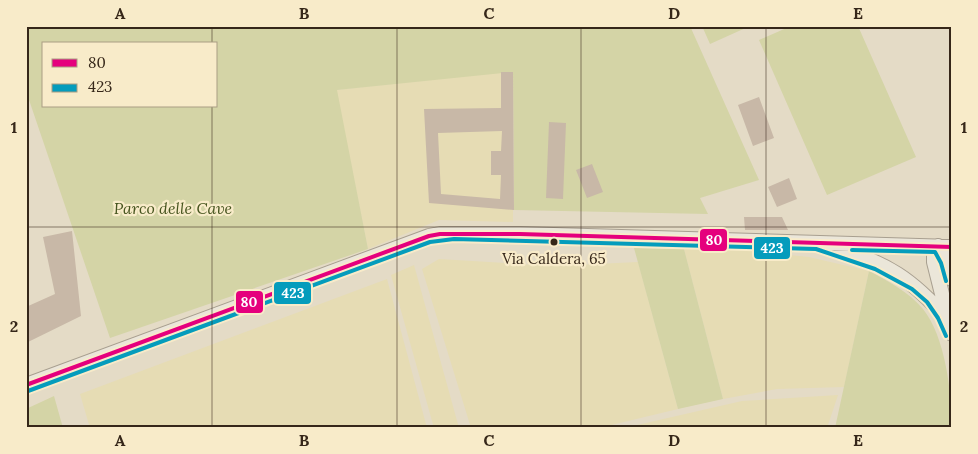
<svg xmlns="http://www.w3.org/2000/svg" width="978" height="454" font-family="Lora,serif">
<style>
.farmland{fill:#e6dcb4}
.green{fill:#d4d4a6;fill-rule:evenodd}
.building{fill:#c8b8a7;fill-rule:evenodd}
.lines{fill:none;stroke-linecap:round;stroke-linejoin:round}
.minor-casing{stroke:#a89f90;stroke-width:16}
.minor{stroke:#ebe6d9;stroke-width:14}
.bus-1-casing{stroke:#f8ebc9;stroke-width:8}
.bus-2-casing{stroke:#f8ebc9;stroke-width:8}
.bus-1{stroke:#e5007d;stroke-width:4}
.bus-2{stroke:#059cbc;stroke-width:4}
.grid{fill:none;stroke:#362719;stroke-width:1;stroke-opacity:0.55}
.bus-dot{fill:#362719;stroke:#f8ebc9;stroke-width:2}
.labels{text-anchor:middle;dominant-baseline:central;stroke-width:4.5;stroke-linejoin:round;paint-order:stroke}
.bus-label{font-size:15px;fill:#362719;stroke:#f8ebc9}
.park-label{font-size:16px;font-style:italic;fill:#46541e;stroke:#f8ebc9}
.line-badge{stroke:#f8ebc9;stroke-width:2}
.badge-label{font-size:14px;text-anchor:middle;font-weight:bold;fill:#fff}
.neatline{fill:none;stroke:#362719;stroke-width:2}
.grid-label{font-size:16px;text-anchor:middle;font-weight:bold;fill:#362719}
</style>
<rect width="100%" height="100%" fill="#e4dbc6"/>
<path class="farmland" d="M500,72H513V222L439,220L368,249L336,90Z
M684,249H732L809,257L869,271L844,387L777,389L723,399Z
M439,259L554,266L638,262L678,409L599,428H471L422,269Z
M414,265L459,428H434L391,275Z
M387,279L427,428H90L80,394Z
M838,395L827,428H624L742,401Z"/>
<path class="green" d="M26,26H690L759,180L700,198L708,214L514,210L513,72L337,90L368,249L110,338L26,91ZM44,44H216V106H44Z
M702,26H750L710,44Z
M791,26H858L916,157L827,195L759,40Z
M634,248L684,249L723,399L678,409Z
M869,271C888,281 909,292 923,309C945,336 952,393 952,428H835Z
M54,396L63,428H26V409Z"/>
<path class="building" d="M501,72H513L514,210L429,203L424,109L501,108ZM502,131L501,151H491V175H501L500,199L441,194L438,133Z
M759,97L774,138L753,146L738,105Z
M549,122L566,123L563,199L546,198Z
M592,164L603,192L587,198L576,170Z
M789,178L797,199L777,207L768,187Z
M744,217H782L788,230H745Z
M72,231L81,316L26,343V307L55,294L43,237Z"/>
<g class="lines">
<defs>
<path id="minor" d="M938,246L934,252V262L952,334
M938,246L947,260L952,279
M836,248C887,263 912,279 947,319
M26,385L429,236L440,234H520L952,247"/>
</defs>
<use href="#minor" class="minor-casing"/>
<use href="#minor" class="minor"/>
<defs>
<path id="bus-1" d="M26,385L429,236L440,234H520L952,247"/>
<path id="bus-2" d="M852,250L935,252L941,263L946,281
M28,391L430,242L454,239L816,249L875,269L912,289L927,302L938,318L946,336"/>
</defs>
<use href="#bus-1" class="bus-1-casing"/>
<use href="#bus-2" class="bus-2-casing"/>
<use href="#bus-1" class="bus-1"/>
<use href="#bus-2" class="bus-2"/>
</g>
<path class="grid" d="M212,26V44M397,26V428M581,26V428M766,26V428M212,106V428M26,227H952"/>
<circle class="bus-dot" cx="554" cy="242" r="4.5"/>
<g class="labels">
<g class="bus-label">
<text x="554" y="258">Via Caldera, 65</text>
</g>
<g class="park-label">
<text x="173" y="208">Parco delle Cave</text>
</g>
</g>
<g class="line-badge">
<rect x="699" y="228" width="29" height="24" rx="5" fill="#e5007d"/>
<rect x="753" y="236" width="38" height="24" rx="5" fill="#059cbc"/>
<rect x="273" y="281" width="39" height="24" rx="5" fill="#059cbc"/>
<rect x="235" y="290" width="29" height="24" rx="5" fill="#e5007d"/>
</g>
<g class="badge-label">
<text x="714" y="245">80</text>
<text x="772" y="253">423</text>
<text x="293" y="298">423</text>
<text x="249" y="307">80</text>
</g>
<rect width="978" height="454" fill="none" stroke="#f8ebc9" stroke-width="55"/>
<rect x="42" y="42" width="175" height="65" fill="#f8ebc9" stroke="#aa9d83"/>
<rect x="52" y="59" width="25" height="8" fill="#e5007d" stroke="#aa9d83"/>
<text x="88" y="68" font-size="15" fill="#362719">80</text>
<rect x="52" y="84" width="25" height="8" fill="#059cbc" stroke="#aa9d83"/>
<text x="88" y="92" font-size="15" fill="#362719">423</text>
<rect x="28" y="28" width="922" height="398" class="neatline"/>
<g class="grid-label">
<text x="120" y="19">A</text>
<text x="304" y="19">B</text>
<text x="489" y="19">C</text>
<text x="674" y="19">D</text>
<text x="858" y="19">E</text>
<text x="14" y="133">1</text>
<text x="964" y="133">1</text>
<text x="14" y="332">2</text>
<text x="964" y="332">2</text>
<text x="120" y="446">A</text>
<text x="304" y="446">B</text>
<text x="489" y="446">C</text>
<text x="674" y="446">D</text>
<text x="858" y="446">E</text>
</g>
</svg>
